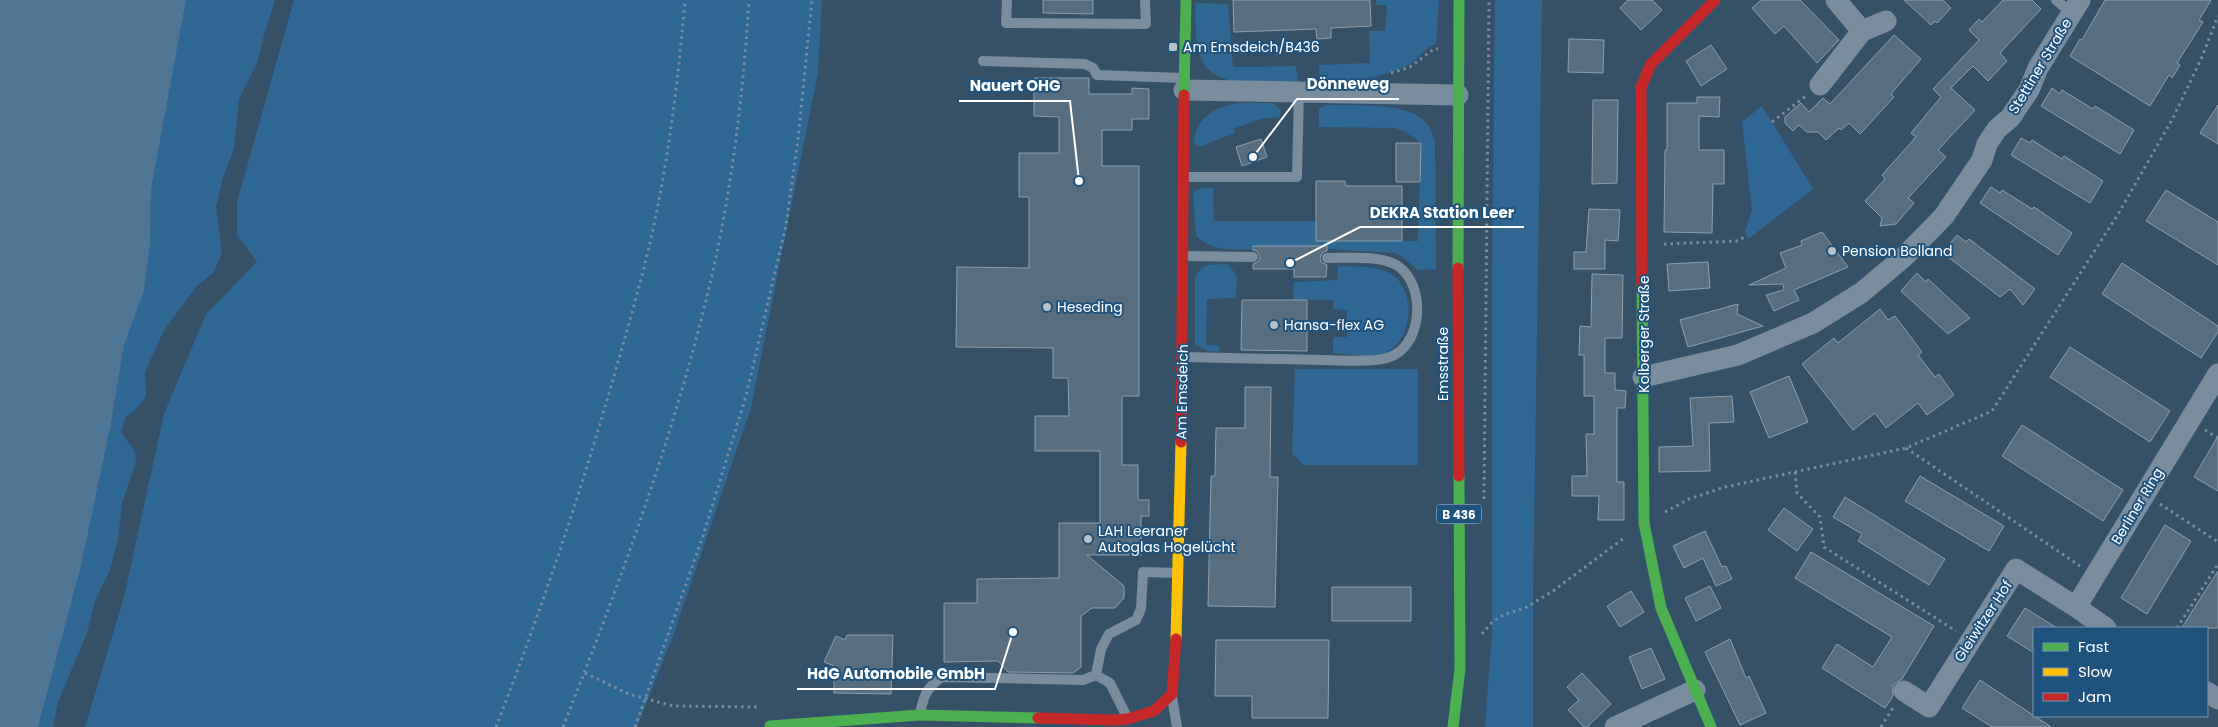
<svg xmlns="http://www.w3.org/2000/svg" width="2218" height="727" font-family="Poppins,sans-serif">
<style>
.green{fill:#2f6893}
.water{fill:#507696}
.building{fill:#576e80;stroke:#8d9fad}
.lines{fill:none;stroke-linecap:round;stroke-linejoin:round}
.path{stroke:#798d9f;stroke-width:3;stroke-dasharray:2.5 4;stroke-linecap:butt}
.lane{stroke:#798d9f;stroke-width:10}
.street{stroke:#798d9f;stroke-width:21}
.fast{stroke:#4caf50;stroke-width:11}
.slow{stroke:#ffc107;stroke-width:11}
.jam{stroke:#c62828;stroke-width:11}
.poi-dot{fill:#b8c2ca;stroke:#1e537e;stroke-width:2}
.labels{text-anchor:middle;dominant-baseline:central;stroke-width:4;stroke-linejoin:round;paint-order:stroke}
.shield{fill:#1e537e;stroke:#bccbd8;stroke-width:1}
.shield-label{font-size:12px;font-weight:bold;fill:#fff}
.poi-label{font-size:14px;fill:#fff;stroke:#1e537e;text-anchor:start}
.street-label{font-size:14px;fill:#fff;stroke:#1e537e}
.leader{fill:none;stroke:#fff;stroke-width:2}
.callout-dot{fill:#fff;stroke:#1e537e;stroke-width:2}
.callout-label{font-size:15px;text-anchor:middle;font-weight:bold;fill:#fff;stroke:#1e537e;stroke-width:4;stroke-linejoin:round;paint-order:stroke}
</style>
<rect width="100%" height="100%" fill="#345168"/>
<path class="green" d="M186,0H275L264,35L257,63L239,99L234,149L223,177L216,207L222,253L214,272L196,287L163,332L145,372L146,396L138,407L125,418L121,432L135,452L136,462L122,503L118,539L110,570L95,601L87,633L58,702L53,727H38L81,566L111,424L124,345L144,291L150,245L151,190Z
M294,0H822L818,72L751,408L673,636L637,727H85L124,597L164,414L206,314L257,262L237,235V202Z
M1376,0H1439L1436,44C1424,48 1419,59 1408,65C1383,79 1349,80 1320,81L1319,65L1370,63L1369,31H1385L1387,5H1376Z
M1495,0H1542L1533,598V727H1485L1492,632V285Z
M1195,3L1228,4L1233,67L1296,66L1298,82C1265,82 1208,93 1198,50C1195,35 1196,18 1195,3Z
M1240,103H1273L1281,110L1280,117L1260,119L1233,129L1235,133L1199,147L1194,143C1195,117 1217,106 1240,103Z
M1325,105C1350,106 1412,101 1427,124C1431,129 1433,136 1435,142L1436,269L1418,270L1400,255L1394,253L1327,249L1326,246H1253V250C1229,249 1215,252 1196,236L1193,192L1202,188H1213L1214,221H1316L1346,241H1418L1421,143L1404,131L1395,128L1319,127V109Z
M1762,106L1813,189L1748,239L1745,232L1752,210L1742,122Z
M1228,264L1237,276L1236,298L1207,299L1206,345H1219V352L1207,351L1195,344V279C1201,262 1212,265 1228,264Z
M1338,266C1354,267 1378,265 1391,274C1417,290 1413,339 1386,353C1369,361 1350,353 1333,353V337H1347V310L1333,309V300H1293L1294,282L1337,280Z
M1295,369H1418V465H1303L1292,453Z"/>
<path class="water" d="M0,0H186L151,190L150,245L144,291L124,345L111,424L81,566L38,727H0Z"/>
<path class="building" d="M1043,0H1093V14L1043,13Z
M1233,0H1370L1371,26L1331,28V38L1317,39L1316,29L1234,32Z
M1628,0H1652L1662,10L1641,30L1620,8Z
M1761,0H1800L1839,40L1817,63L1784,26L1775,34L1752,8Z
M1904,0H1943L1951,8L1937,23L1935,21L1931,25Z
M2003,0H2032L2041,9L2000,53L2007,61L1988,81L1973,66L1951,88L1975,110L1938,150L1946,157L1908,198L1914,203L1896,224L1880,226L1882,218L1865,201L1885,179L1882,175L1916,137L1911,133L1941,97L1933,89L1979,40L1969,30L1979,19L1982,22Z
M2105,0H2211L2199,20L2203,22L2177,63L2180,65L2172,78L2169,75L2150,106L2070,56L2080,39L2082,40Z
M1894,35L1921,59L1891,94L1894,97L1860,134L1849,123L1841,130L1839,128L1826,140L1818,132H1807L1799,125L1793,131L1785,123V117L1801,103L1809,112L1823,98L1830,104Z
M1569,39L1604,40L1603,73L1568,72Z
M1711,45L1727,69L1701,86L1686,61Z
M1034,78H1089V94H1132V88L1149,89V119H1132V130H1102V166H1139V396H1122V465H1138V500H1149V516H1141V555H1087L1124,586V598L1115,608H1092L1081,616V667L1073,673L1008,672L998,661L944,662V603H977V579L1059,578V523H1100V451H1035V416H1069L1068,378H1053V348L956,347L957,267L1029,268V197H1019V153H1059V117L1034,116Z
M2052,88L2060,94L2062,90L2093,109L2095,106L2134,130L2120,154L2041,106Z
M1697,97H1720L1719,117L1699,116V150H1724V184H1713L1712,233L1664,232L1665,150H1667V103H1697Z
M1593,100H1618L1617,183L1592,184Z
M2218,105V144L2200,133Z
M2021,138L2030,143L2032,140L2062,159L2064,156L2103,181L2090,203L2011,155Z
M1261,139L1267,157L1242,166L1236,147Z
M1396,143H1421L1420,182H1396Z
M1316,181H1345L1346,186H1402V241H1316Z
M1991,187L2000,193L2002,190L2032,209L2034,207L2072,233L2058,255L1980,203Z
M2166,190L2218,222V265L2146,221Z
M1589,209L1620,210L1618,241L1605,240V269H1574V252H1586Z
M1822,232L1848,267L1794,290L1799,300L1774,311L1766,295L1784,290L1783,284L1749,285L1786,268L1780,253L1802,245L1801,241Z
M1957,235L1966,242L1969,239L2035,289L2023,305L2010,289L2000,297L1943,253Z
M1253,246H1327V251L1323,252L1320,258L1321,262L1327,265L1326,277H1294V269H1253V264L1259,261L1260,257L1257,251L1253,250Z
M1708,262L1710,288L1669,291L1667,264Z
M2122,263L2218,326V332L2201,358L2102,294Z
M1917,273L1926,282L1928,279L1970,318L1948,334L1901,291Z
M1592,274L1623,275L1622,338H1605V373H1615V390L1626,391L1625,408H1617V482H1624V520H1598L1599,496H1572V476H1587L1586,434H1594V396H1584V355H1579L1580,326L1591,327Z
M1242,300H1307V351L1241,350Z
M1738,304L1737,314L1763,326L1688,347L1680,320Z
M1880,309L1888,320L1895,316L1922,352L1918,355L1935,377L1939,374L1954,395L1927,415L1918,403L1886,428L1875,413L1853,430L1802,364L1834,338L1838,343Z
M2070,347L2170,411L2150,442L2050,377Z
M1789,376L1808,422L1769,438L1750,392Z
M1245,387H1271L1270,477H1278L1275,607L1208,606L1211,476H1215L1216,428H1245Z
M1732,396L1734,422L1709,423L1710,471L1659,472V447L1693,446L1690,398Z
M2022,425L2123,490L2103,521L2002,456Z
M2218,436V491L2194,477Z
M1920,476L2004,526L1989,551L1905,501Z
M1845,497L1945,559L1929,585L1858,541L1862,534L1833,517Z
M1784,508L1813,529L1797,551L1768,530Z
M2165,525L2191,541L2147,614L2121,598Z
M1705,531L1722,567L1726,566L1732,579L1716,586L1703,558L1684,568L1673,546Z
M1811,552L1934,626L1902,679L1893,685V696L1885,708L1822,668L1837,644L1873,667L1892,637L1795,578Z
M2218,571V628H2182L2193,610Z
M1710,586L1721,608L1696,621L1685,598Z
M1332,587H1411V621H1332Z
M1631,591L1644,612L1620,627L1607,606Z
M2025,608L2057,628H2034V653L2007,636Z
M847,635H893L891,694L834,693V666L824,662L836,636L845,640Z
M1730,639L1746,678L1749,676L1766,713L1740,725L1705,652Z
M1216,640H1329L1328,718H1252V696H1215Z
M1651,648L1665,679L1642,689L1629,657Z
M1582,673L1611,704L1587,727H1584L1568,710L1579,700L1567,687Z
M1980,680L2027,711L2051,727H1992L1962,708Z"/>
<g class="lines">
<path class="path" d="M1391,73L1410,67L1434,49H1438
M1772,122L1806,96
M1664,244L1738,241L1746,236
M2205,430L2218,438
M1906,448L2080,566
M1795,472L1797,493L1820,517L1824,547L1956,631
M1484,499L1489,0
M2160,504L2218,542
M1665,512L1689,499L1725,487L1906,448L1992,411L2117,216L2173,118L2202,57L2218,16
M2177,628L2218,564
M1482,634L1492,622L1505,614L1525,608L1553,591L1624,538
M585,673L629,694L673,706L757,707
M496,727C539,616 577,504 610,390C627,330 645,271 657,210C671,141 679,70 685,0
M563,727C619,585 672,441 708,292C731,197 743,98 749,0
M635,727L702,539L746,396L786,225L798,139L812,0
M1881,727L1894,706"/>
<path class="lane" d="M1007,0L1006,23L1146,24L1145,0
M2056,0L2072,13
M983,61L1085,64L1093,68L1097,75L1183,78
M1184,177H1297L1299,91
M1184,256L1253,257
M1184,357C1230,358 1276,359 1322,360C1339,360 1371,363 1387,358C1423,348 1427,286 1398,266C1382,255 1346,258 1327,258
M1096,675L1110,683L1127,717
M1172,697L1177,727
M920,714C923,697 927,687 942,677L1083,680L1096,675L1101,649L1109,634L1136,620L1141,609L1143,572L1178,573"/>
<path class="street" d="M1862,31L1886,21
M1820,85L1862,31L1836,0
M1184,90L1458,95
M1643,377L1738,355L1813,323L1861,293L1904,257L1944,216L1982,160L1987,144L1997,129L2010,118L2029,90L2038,68L2080,0
M2106,628L2076,607L2218,374
M1904,691L1929,707L2016,569L2076,607
M2207,692L2218,699
M1615,727L1695,690"/>
<path class="fast" d="M1184,95L1186,0
M1458,268L1459,0
M1642,285L1644,523L1661,608L1711,727
M770,726L920,715L1038,718
M1453,727L1460,669L1459,476"/>
<path class="slow" d="M1176,639L1181,442"/>
<path class="jam" d="M1458,268L1459,476
M1642,285L1641,87L1651,64L1715,0
M1181,442L1184,95
M1038,718L1115,720L1127,719L1154,711L1172,694L1176,639"/>
</g>
<g class="poi-dot">
<rect x="1168" y="42" width="10" height="10" rx="2.5"/>
<circle cx="1832" cy="251" r="5"/>
<circle cx="1047" cy="307" r="5"/>
<circle cx="1274" cy="325" r="5"/>
<circle cx="1088" cy="539" r="5"/>
</g>
<g class="labels">
<rect class="shield" x="1436.5" y="504.5" width="45" height="19" rx="4"/>
<g class="shield-label">
<text x="1459" y="514">B 436</text>
</g>
<g class="poi-label">
<text x="1183" y="47">Am Emsdeich/B436</text>
<text x="1842" y="251">Pension Bolland</text>
<text x="1057" y="307">Heseding</text>
<text x="1284" y="325">Hansa-flex AG</text>
<text x="1098" y="531">LAH Leeraner<tspan x="1098" dy="16">Autoglas Hogelücht</tspan></text>
</g>
<g class="street-label">
<text transform="translate(2040 66) rotate(-59)">Stettiner Straße</text>
<text transform="translate(1644 334) rotate(-90)">Kolberger Straße</text>
<text transform="translate(1443 364) rotate(-90)">Emsstraße</text>
<text transform="translate(1182 392) rotate(-89)">Am Emsdeich</text>
<text transform="translate(2137 506) rotate(-59)">Berliner Ring</text>
<text transform="translate(1983 621) rotate(-57)">Gleiwitzer Hof</text>
</g>
</g>
<path class="leader" d="M1253 157L1297 99H1399M1079 181L1070 101H959M1290 263L1360 227H1524M1013 632L995 689H797"/>
<g class="callout-dot">
<circle cx="1253" cy="157" r="5"/>
<circle cx="1079" cy="181" r="5"/>
<circle cx="1290" cy="263" r="5"/>
<circle cx="1013" cy="632" r="5"/>
</g>
<g class="callout-label">
<text x="1348" y="89">Dönneweg</text>
<text x="1015" y="91">Nauert OHG</text>
<text x="1442" y="218">DEKRA Station Leer</text>
<text x="896" y="679">HdG Automobile GmbH</text>
</g>
<rect x="2033" y="627" width="175" height="90" fill="#1e537e" stroke="#7898b2"/>
<rect x="2043" y="643" width="25" height="8" fill="#4caf50" stroke="#7898b2"/>
<text x="2078" y="652" font-size="15" fill="#ffffff">Fast</text>
<rect x="2043" y="668" width="25" height="8" fill="#ffc107" stroke="#7898b2"/>
<text x="2078" y="677" font-size="15" fill="#ffffff">Slow</text>
<rect x="2043" y="693" width="25" height="8" fill="#c62828" stroke="#7898b2"/>
<text x="2078" y="702" font-size="15" fill="#ffffff">Jam</text>
</svg>
